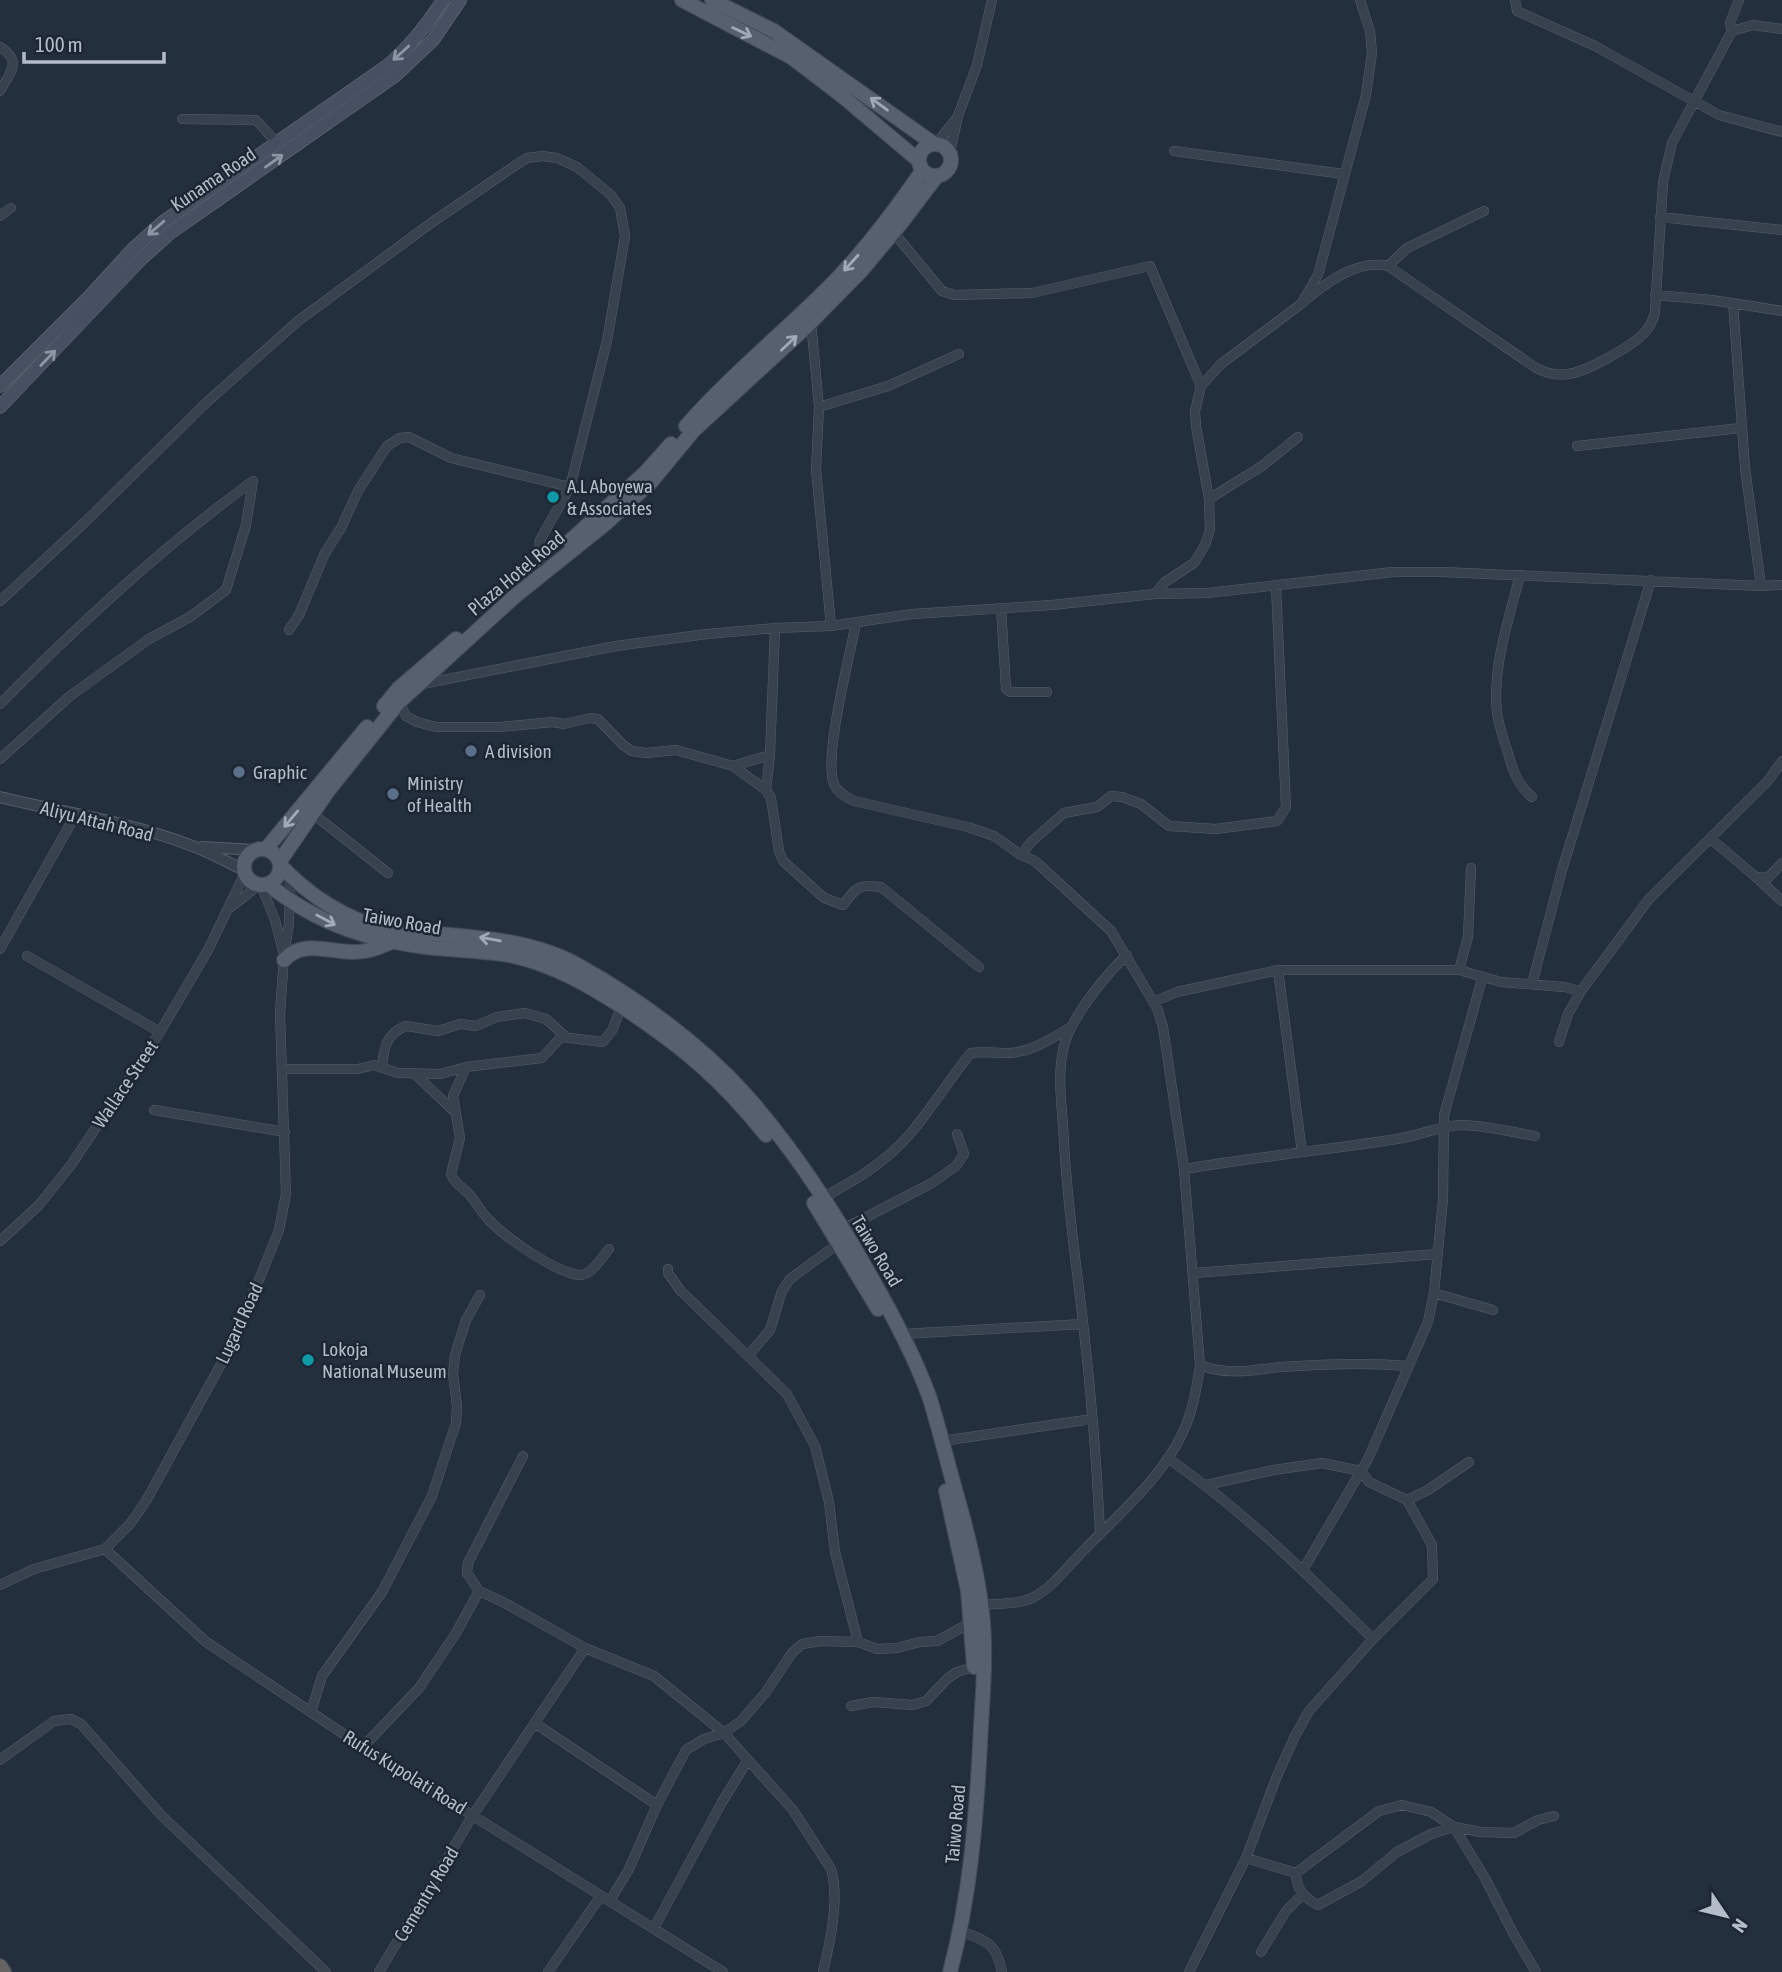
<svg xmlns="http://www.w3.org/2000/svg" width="1782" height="1972" font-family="'Asap Condensed',sans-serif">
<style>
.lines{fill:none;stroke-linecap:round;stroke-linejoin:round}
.minor-casing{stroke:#565f6c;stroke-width:10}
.tertiary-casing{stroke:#565f6c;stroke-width:12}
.secondary-casing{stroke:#565f6c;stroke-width:14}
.primary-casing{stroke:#414a57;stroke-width:16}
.trunk-casing{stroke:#434c59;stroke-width:16}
.minor{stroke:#38414e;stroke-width:9}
.tertiary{stroke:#38414e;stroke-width:10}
.secondary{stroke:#465061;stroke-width:12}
.primary{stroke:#56606e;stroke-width:14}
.trunk{stroke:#656462;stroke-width:14}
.oneway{stroke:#a1aab7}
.oneway2{stroke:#8e96a5}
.culture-dot{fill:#0f9aa8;stroke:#1d2633;stroke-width:2.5}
.service-dot{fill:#5c6f8a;stroke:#1d2633;stroke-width:2.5}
.labels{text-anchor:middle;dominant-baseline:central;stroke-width:5;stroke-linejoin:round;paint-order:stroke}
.street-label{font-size:19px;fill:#b4bcc9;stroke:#1d2633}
.poi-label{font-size:19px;fill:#b4bcc9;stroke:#1d2633;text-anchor:start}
</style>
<rect width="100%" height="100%" fill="#242f3e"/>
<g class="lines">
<defs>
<path id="minor" d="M1515,0L1517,11L1595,46L1719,115L1782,132
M1732,31L1730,23L1739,0
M0,47C23,62 10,72 0,91
M182,119L256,120L276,142
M936,144L957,118
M1174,151L1343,174
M950,153L958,116L977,65L992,0
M0,216L11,208
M1660,217L1782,230
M894,233L942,291L954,295L1032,293L1150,266L1201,386
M1388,266L1407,248L1484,211
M1655,295L1712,300L1782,311
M1733,303L1745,468L1761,586
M1301,304C1324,284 1356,259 1388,266L1536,368C1547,373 1556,376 1568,374C1586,372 1633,346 1645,332C1651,326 1653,320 1655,312L1663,182L1672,143L1732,31L1753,25L1782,29
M811,322L819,407L816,469L831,626
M819,407L888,386L959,354
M1577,446L1741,428
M1209,499L1262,466L1298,437
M1520,575C1509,619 1492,667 1497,713C1499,726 1503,738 1507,750C1512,768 1517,785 1532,797
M1155,594L1165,582L1194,563L1205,545L1210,530L1209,499L1196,426L1195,411L1201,386L1221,364L1301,304L1318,275L1366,95L1372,53L1370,31L1360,0
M0,601L83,524L207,402L298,321L431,223L516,165L527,158L542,156L557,158L577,167L611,195L620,208L625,236L607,341L570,487L540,540L539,548L542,566
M1001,608L1006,689L1010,692H1047
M856,623C850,655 823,758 834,784C837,793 847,797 854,801L968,827L994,836L1021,855L1035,861L1111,931L1157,1008L1163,1027L1184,1169L1200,1365C1197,1388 1193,1411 1183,1432C1162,1478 1119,1514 1084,1550C1069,1565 1053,1587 1034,1597C1019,1605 997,1603 981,1605
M289,630L299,615L325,553L341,528L358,491L387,446L400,438L409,437L451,458L570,487
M422,684L616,646L707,634L775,628L831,626L912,614L1052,605L1155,594L1207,593L1393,572H1443L1761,586L1782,585
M399,702L406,716L417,722L436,727H500L553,722L564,724L590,718L598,719L623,745L632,751L646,753L676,750L733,766L766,790L771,798L779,851L783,861L824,898L843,905C857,887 858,884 881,887L979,967
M0,704C79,624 162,547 253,481
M0,759L70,696L149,639L190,617L226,590L246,525L253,481
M733,766L770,755
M766,790L770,755L775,628
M312,813L388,873
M1711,839L1756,877L1768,878L1782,863
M1021,855L1031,842L1064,813L1097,807L1111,796L1122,797L1141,804L1169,826L1216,829L1277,821L1286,807L1276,586
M1756,877L1782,901
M261,885L275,920L283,951
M231,907L259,885
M0,949L76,814
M27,956L160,1032
M1278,970L1302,1152
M1459,970L1468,937L1471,868
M1532,984L1562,870L1651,580
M1153,1002L1177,992L1278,970H1459L1501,982L1564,987L1581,991
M1559,1042L1568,1014L1581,991L1649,899L1768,781L1782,761
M382,1067C384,1047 386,1034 406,1026L438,1031L460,1024L476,1026L497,1017L525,1013L546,1019L566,1037
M466,1067L453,1096L460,1138L451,1174C454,1183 462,1187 469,1194C476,1202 481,1212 489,1220C505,1237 558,1275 582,1275C592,1274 602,1257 609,1249
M282,1069H358L374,1065L398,1073L440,1074L466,1067L542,1058L561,1037L603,1042L613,1029L621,1006
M414,1073L454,1111
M154,1110L285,1132
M1184,1169C1255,1157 1326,1150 1397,1139C1419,1136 1439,1126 1460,1125C1484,1125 1511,1132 1535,1136
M822,1198C854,1181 885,1163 909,1135C932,1109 949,1079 971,1053C983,1051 993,1053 1004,1053C1030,1054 1050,1039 1071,1027
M843,1229L932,1183L956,1166L964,1154L957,1134
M0,1241L39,1205L71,1165L160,1032L208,950L245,873
M668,1269V1273L680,1290L787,1394L815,1446L829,1502L835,1552L858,1642
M1194,1273L1437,1254
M1434,1293L1493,1310
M902,1334L1083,1324
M748,1356L770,1330L782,1291L790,1279L839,1243
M1200,1365C1229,1376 1252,1370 1281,1367C1323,1364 1366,1362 1407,1366
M942,1441L1092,1419
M1169,1459C1245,1512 1307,1574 1373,1639
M1206,1485L1274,1470L1322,1463L1361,1471L1369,1482L1407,1500
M1100,1534C1097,1464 1091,1392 1083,1322C1076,1262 1067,1202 1064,1142C1063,1112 1056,1076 1064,1046C1071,1018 1105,975 1127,955
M105,1549L205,1641L363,1747L723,1972
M1303,1570L1368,1459L1428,1322L1434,1293L1443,1199L1444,1115L1482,979
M0,1585L34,1569L105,1549L130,1524L146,1501L221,1364L261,1275L279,1230L286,1194L280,1014L284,956L289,923L290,875
M479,1591L503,1602L585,1648L654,1676L724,1733L793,1810L831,1869C840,1898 830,1943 823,1972
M851,1706L873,1702L913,1705L926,1701L948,1678L957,1672L974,1667
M311,1712L322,1676L382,1592L432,1496L456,1423L457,1406L453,1374L455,1355L466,1320L480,1295
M536,1724L657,1805
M363,1747L419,1688L456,1633L479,1591L467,1573L468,1563L523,1456
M0,1760L54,1721L71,1719L81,1724L161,1815L326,1972
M1246,1858L1296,1873L1379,1811L1402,1805L1431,1812L1454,1827L1485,1878L1513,1933L1536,1972
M1296,1873C1296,1889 1304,1898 1318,1905L1362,1881L1397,1852L1431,1834L1454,1827L1481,1832L1514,1833L1538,1820L1554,1816
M610,1901L629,1869L657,1805L686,1750L704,1739L724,1733L741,1721L766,1692L792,1653L802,1644L820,1641L858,1642L877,1649L897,1648L920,1642L937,1641L972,1622
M654,1928L722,1802L748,1760
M961,1931C987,1942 996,1942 1002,1972
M1261,1952L1286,1911L1303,1894
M379,1972L473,1815L585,1648
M548,1972L600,1897
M1189,1972L1246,1858L1277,1776L1295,1736L1309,1711L1373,1639L1433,1579L1432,1545L1407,1500L1428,1490L1469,1462"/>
<path id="tertiary" d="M0,797C65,813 132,822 195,847C211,853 227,862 244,870
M201,847L256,850"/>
<path id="secondary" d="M0,386L90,296L133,249L163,222L387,66C410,47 427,25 443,0
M0,407L141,259L170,233L396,75L433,40L460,0"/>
<path id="primary" d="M682,0L791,57L841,95L918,160
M712,0L774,31L934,144
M919 160a16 16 0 1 1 32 0a16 16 0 1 1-32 0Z
M686,426C730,376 782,334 828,288C864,252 894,212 922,171
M570,541L645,473L671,444
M384,706L399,688L456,639
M244 867a18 18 0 1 1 36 0a18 18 0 1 1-36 0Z
M266,849L367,727
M280,861L328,791L399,702L514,597L605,524L651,482L694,430L807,326L861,271L902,222L936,177
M280,865C307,894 347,921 387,929C403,933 421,932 438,934C487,938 538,942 581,967C638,999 701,1045 745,1094C792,1147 832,1208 867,1270C890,1310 913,1352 929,1396C938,1424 945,1453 953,1482C965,1524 977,1568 982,1612C987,1656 982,1701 980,1745C976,1822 970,1897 950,1972
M268,884C318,925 371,941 434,948C459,950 485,951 509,955C552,964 587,984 624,1008C683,1047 722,1080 766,1135
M284,960C306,936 337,957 365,951C374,950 383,945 392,942
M814,1203L878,1309
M946,1491L968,1591L974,1667"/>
<path id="trunk" d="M0,1966L4,1972"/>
</defs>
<use href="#minor" class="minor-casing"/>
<use href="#tertiary" class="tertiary-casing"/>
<use href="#secondary" class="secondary-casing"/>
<use href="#primary" class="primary-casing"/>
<use href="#trunk" class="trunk-casing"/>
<use href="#minor" class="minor"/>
<use href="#tertiary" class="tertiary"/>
<use href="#secondary" class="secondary"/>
<use href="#primary" class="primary"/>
<use href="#trunk" class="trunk"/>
</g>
<defs><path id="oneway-shaft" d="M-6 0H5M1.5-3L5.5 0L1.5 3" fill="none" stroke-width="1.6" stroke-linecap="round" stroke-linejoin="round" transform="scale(1.75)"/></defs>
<g class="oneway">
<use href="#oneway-shaft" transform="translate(742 32) rotate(26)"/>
<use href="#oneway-shaft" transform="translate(879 104) rotate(-144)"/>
<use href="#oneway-shaft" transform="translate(851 263) rotate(132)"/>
<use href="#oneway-shaft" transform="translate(789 343) rotate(-43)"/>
<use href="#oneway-shaft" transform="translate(291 819) rotate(130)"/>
<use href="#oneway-shaft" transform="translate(326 920) rotate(28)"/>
<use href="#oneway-shaft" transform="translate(490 939) rotate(-170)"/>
</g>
<g class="oneway2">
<use href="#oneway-shaft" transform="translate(401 53) rotate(138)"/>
<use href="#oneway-shaft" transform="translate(274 161) rotate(-35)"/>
<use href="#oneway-shaft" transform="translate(156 228) rotate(139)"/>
<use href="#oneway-shaft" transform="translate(48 358) rotate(-46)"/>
</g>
<g class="culture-dot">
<circle cx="553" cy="497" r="7"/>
<circle cx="308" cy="1360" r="7"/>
</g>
<g class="service-dot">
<circle cx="471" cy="751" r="7"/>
<circle cx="239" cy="772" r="7"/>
<circle cx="393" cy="794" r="7"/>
</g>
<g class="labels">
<g class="street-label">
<text transform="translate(213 179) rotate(-34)">Kunama Road</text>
<text transform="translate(516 573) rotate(-40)">Plaza Hotel Road</text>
<text transform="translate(97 821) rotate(14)">Aliyu Attah Road</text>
<text transform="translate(402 921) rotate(10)">Taiwo Road</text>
<text transform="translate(125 1084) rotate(-56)">Wallace Street</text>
<text transform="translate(877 1251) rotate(59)">Taiwo Road</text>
<text transform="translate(239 1323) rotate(-65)">Lugard Road</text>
<text transform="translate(405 1772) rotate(32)">Rufus Kupolati Road</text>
<text transform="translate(955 1824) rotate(-85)">Taiwo Road</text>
<text transform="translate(426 1894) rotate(-59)">Cementry Road</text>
</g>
<g class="poi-label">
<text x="567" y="486">A.L Aboyewa<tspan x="567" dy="22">&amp; Associates</tspan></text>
<text x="485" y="751">A division</text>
<text x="253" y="772">Graphic</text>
<text x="407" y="783">Ministry<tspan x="407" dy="22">of Health</tspan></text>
<text x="322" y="1349">Lokoja<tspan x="322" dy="22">National Museum</tspan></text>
</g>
</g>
<g transform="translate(1726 1916) rotate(125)" stroke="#1d2633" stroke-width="5" paint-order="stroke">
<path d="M0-5L12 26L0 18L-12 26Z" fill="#b4bcc9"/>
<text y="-10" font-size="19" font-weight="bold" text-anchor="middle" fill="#b4bcc9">N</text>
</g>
<path d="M24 52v10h140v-10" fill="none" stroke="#b4bcc9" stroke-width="3.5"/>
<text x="35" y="52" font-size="21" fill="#b4bcc9" stroke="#1d2633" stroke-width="5" paint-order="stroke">100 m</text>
</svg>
